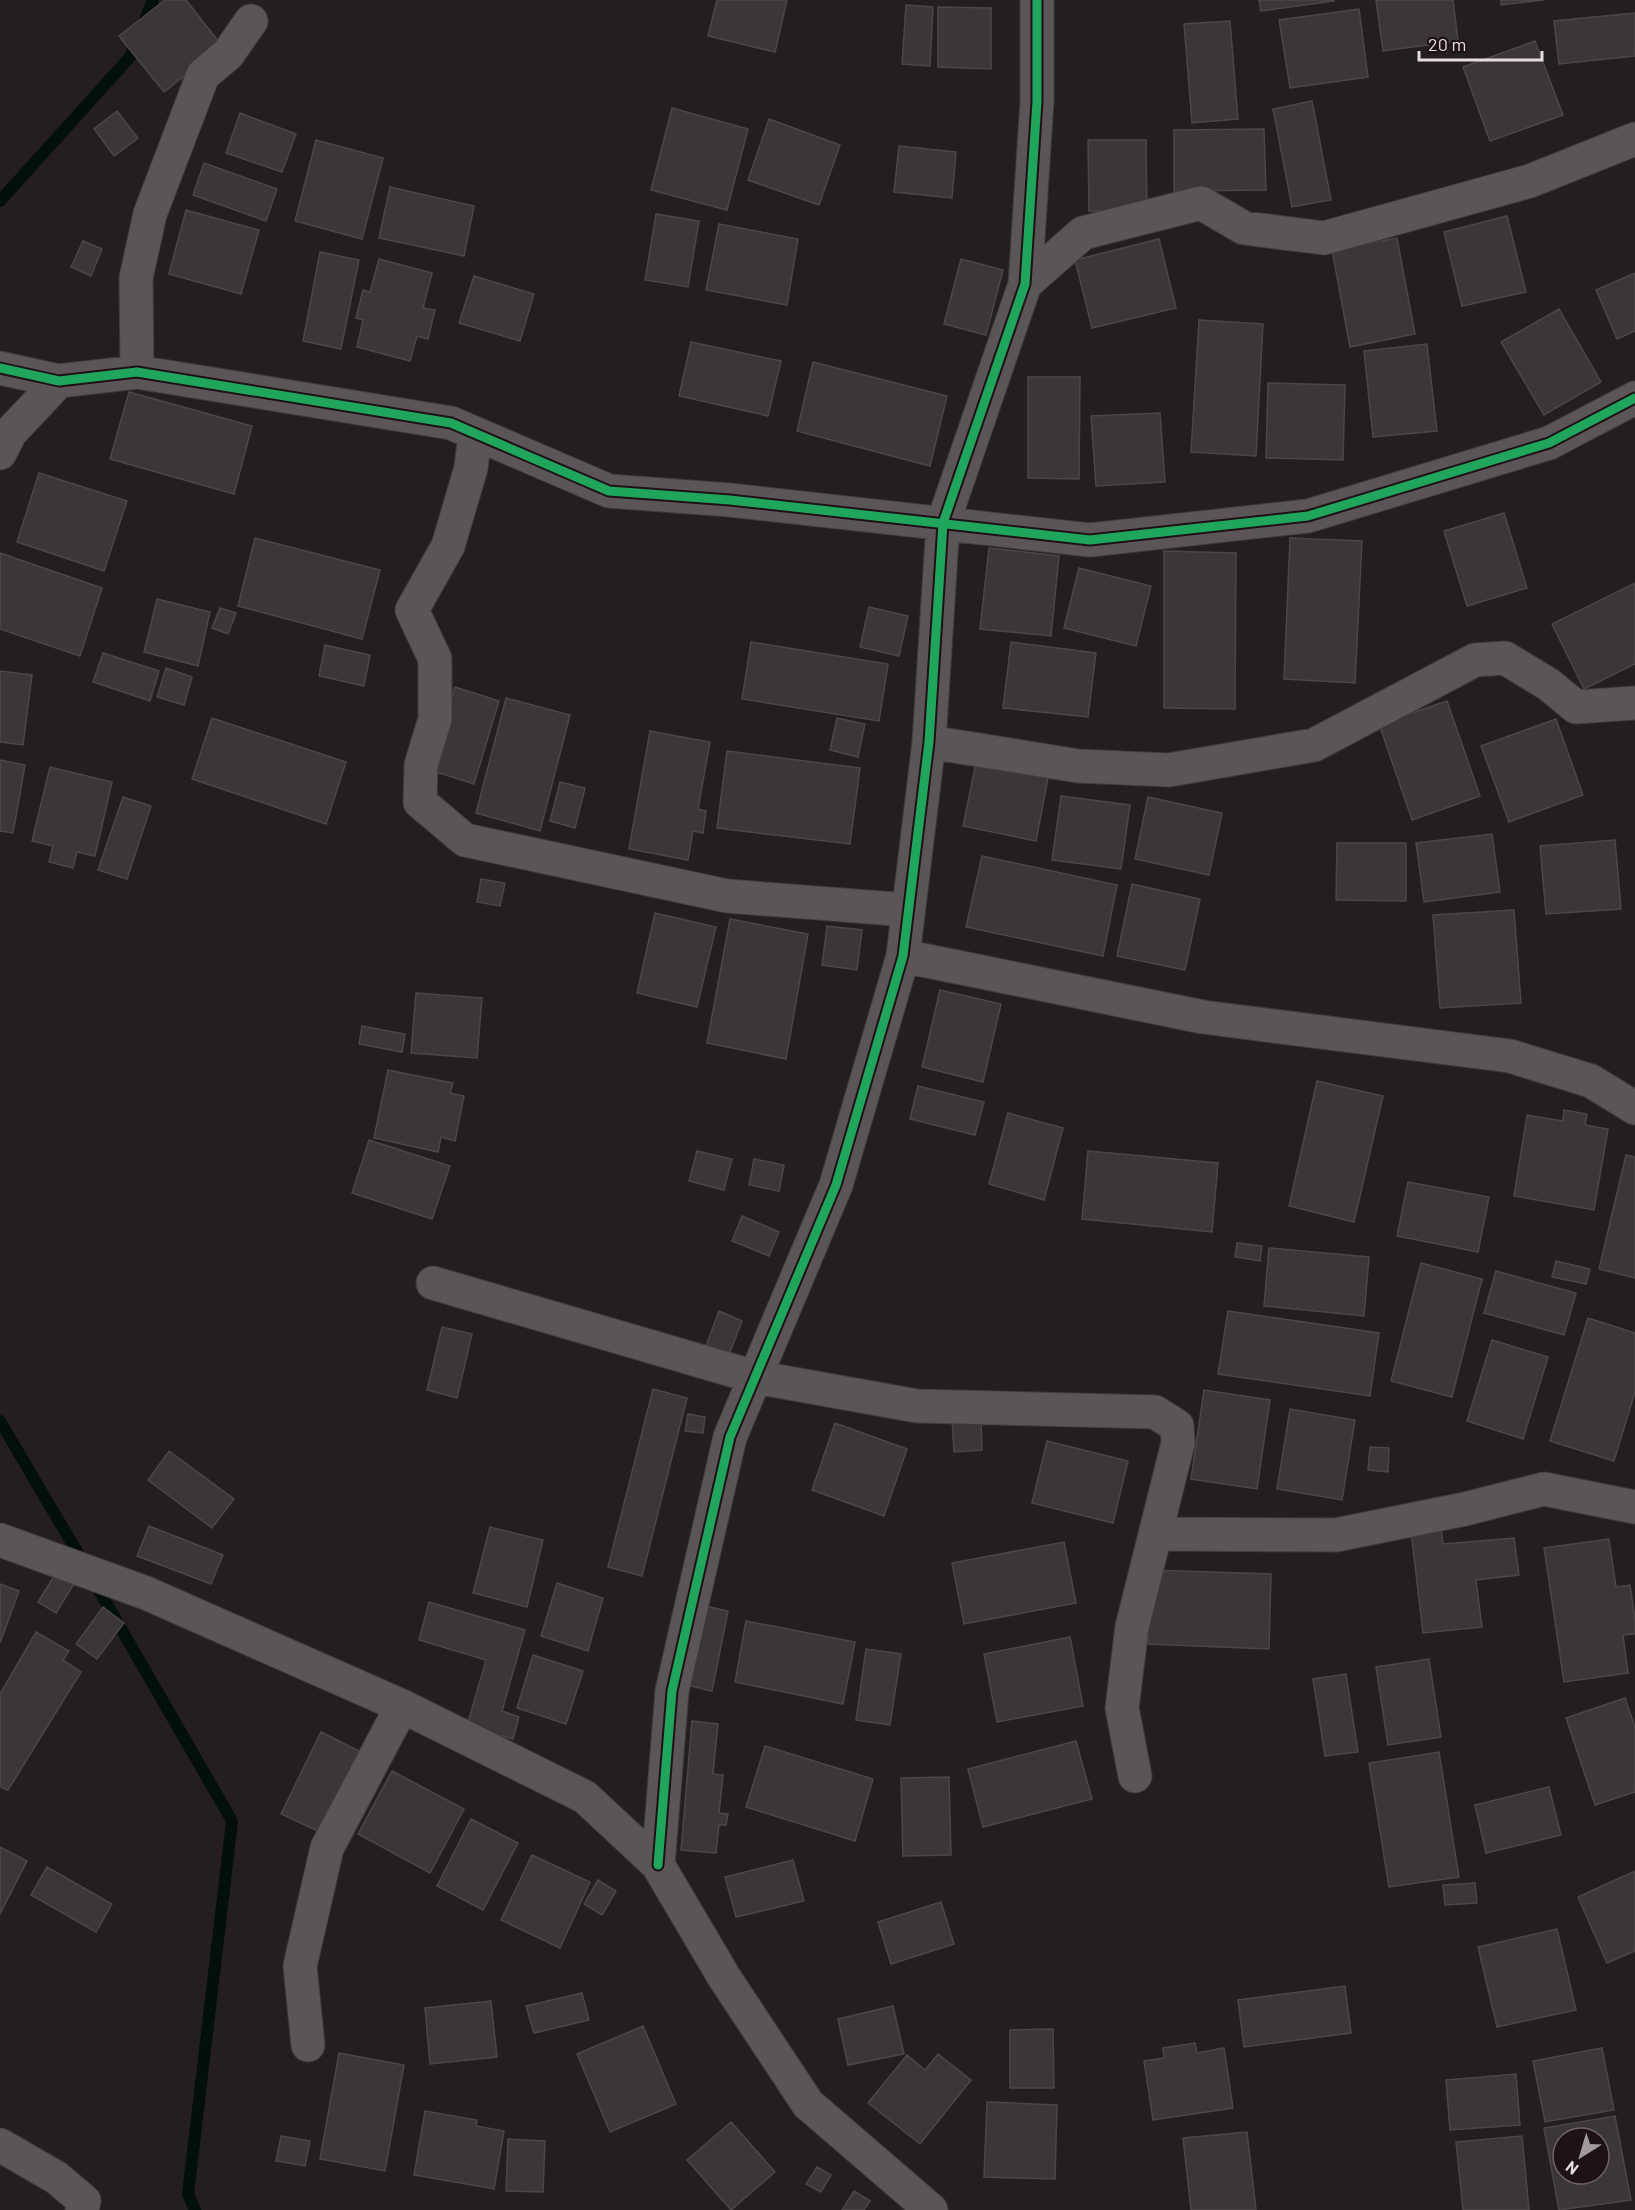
<svg xmlns="http://www.w3.org/2000/svg" width="1635" height="2210" font-family="Barlow,sans-serif">
<style>
.lines{fill:none;stroke-linecap:round;stroke-linejoin:round}
.stream{stroke:#030f0d;stroke-width:12}
.building{fill:#3c3639;stroke:#4c4649;stroke-width:1.5;fill-rule:evenodd}
.street-casing{stroke:#413b3e;stroke-width:35}
.street{stroke:#5b5557;stroke-width:33}
.cycleway-casing{stroke:#1f1217;stroke-width:13}
.cycleway{stroke:#20a55d;stroke-width:9}
</style>
<rect width="100%" height="100%" fill="#251e21"/>
<g class="lines">
<path class="stream" d="M0,201L130,57L153,0
M0,1421L83,1562
M93,1580L232,1821L188,2194L195,2210"/>
</g>
<path class="building" d="M165,0H186L222,46L164,92L119,36Z
M717,0H787L775,52L708,36Z
M1259,0H1333L1334,1L1261,11Z
M1376,0H1453L1458,41L1383,51Z
M1501,0H1544L1501,5Z
M906,5L933,7L930,66L902,64Z
M938,7L991,8V69L938,67Z
M1359,9L1368,77L1290,88L1279,20Z
M1635,13V56L1559,64L1554,21Z
M1230,21L1238,119L1192,123L1184,24Z
M1535,41L1563,115L1490,141L1463,67Z
M1312,101L1331,200L1292,207L1273,109Z
M672,108L748,129L727,210L651,190Z
M117,111L138,138L114,156L94,129Z
M240,113L296,134L282,172L226,153Z
M769,119L840,145L819,205L748,180Z
M1264,129L1266,190L1174,191V130Z
M316,140L383,158L362,239L295,221Z
M1088,140H1146L1147,211H1089Z
M899,146L956,152L952,198L894,192Z
M204,163L277,189L266,221L193,195Z
M390,187L474,206L464,256L379,238Z
M186,210L259,230L241,294L169,274Z
M656,214L699,221L688,287L645,280Z
M1507,216L1526,292L1462,306L1444,232Z
M719,224L798,239L787,305L706,290Z
M1397,238L1415,334L1350,347L1332,250Z
M1159,239L1176,308L1092,328L1075,260Z
M83,241L102,249L91,276L71,267Z
M320,252L359,260L341,349L303,341Z
M379,259L432,273L423,308L435,310L428,339L417,336L410,361L357,347L363,320L356,318L363,290L370,292Z
M961,259L1003,270L986,335L944,324Z
M1635,273V331L1617,339L1596,290Z
M474,276L534,294L520,341L459,323Z
M1559,309L1601,382L1544,415L1501,342Z
M1199,320L1263,324L1256,456L1191,452Z
M691,342L781,361L768,416L679,396Z
M1427,344L1437,431L1373,437L1364,351Z
M813,362L947,396L930,466L797,431Z
M1028,377H1080L1079,479L1028,478Z
M1268,383L1345,385L1343,460L1266,458Z
M129,392L252,426L234,494L110,459Z
M1160,413L1165,482L1096,486L1091,416Z
M39,473L127,501L104,571L17,542Z
M1504,513L1527,588L1467,606L1444,531Z
M255,538L380,570L362,639L238,606Z
M1290,538L1362,541L1355,683L1284,679Z
M989,548L1059,556L1051,636L980,629Z
M1164,551L1236,553L1235,709L1164,708Z
M0,553L102,588L80,656L0,629Z
M1079,568L1151,586L1136,646L1064,628Z
M1635,583V664L1584,689L1552,624Z
M157,599L210,612L198,666L144,652Z
M869,607L908,616L899,656L860,647Z
M220,608L236,613L228,634L212,628Z
M751,642L888,664L879,721L742,699Z
M1011,642L1096,653L1088,717L1003,708Z
M325,645L370,655L364,686L319,676Z
M103,653L159,671L150,701L93,682Z
M166,668L192,677L184,705L157,697Z
M0,671L32,675L23,745L0,742Z
M455,687L499,701L474,784L430,770Z
M506,698L570,715L540,831L476,813Z
M1447,701L1480,796L1412,820L1379,724Z
M212,718L346,762L326,824L192,779Z
M837,718L865,724L858,757L830,750Z
M1556,719L1583,795L1509,822L1481,746Z
M650,731L710,742L698,809L706,811L703,833L693,831L688,860L629,849Z
M727,751L860,768L850,844L717,828Z
M978,753L1050,767L1036,841L963,826Z
M0,760L25,765L13,833L0,831Z
M50,767L112,782L95,856L77,852L73,868L49,862L53,846L32,841Z
M560,782L585,788L575,828L550,821Z
M1061,796L1130,805L1121,869L1052,860Z
M123,797L151,806L127,879L98,870Z
M1148,797L1222,813L1209,875L1135,859Z
M1492,834L1500,892L1424,902L1416,843Z
M1615,840L1621,909L1546,914L1540,846Z
M1337,843H1406V901L1336,900Z
M982,856L1117,885L1103,956L966,927Z
M481,879L505,883L500,906L477,902Z
M1132,884L1200,899L1185,970L1117,956Z
M1514,910L1521,1003L1440,1008L1433,915Z
M655,913L716,927L697,1007L637,993Z
M730,919L808,934L786,1059L707,1043Z
M827,926L862,930L857,970L822,965Z
M940,990L1001,1004L983,1082L922,1067Z
M416,993L482,998L477,1058L411,1053Z
M362,1026L405,1034L402,1052L359,1044Z
M388,1070L453,1083L450,1093L464,1096L455,1141L441,1137L438,1152L374,1138Z
M1317,1081L1383,1096L1354,1222L1289,1206Z
M918,1086L984,1102L975,1135L910,1119Z
M1564,1110L1587,1114L1585,1125L1608,1129L1594,1210L1514,1196L1527,1115L1563,1121Z
M1008,1113L1063,1128L1044,1200L989,1184Z
M369,1140L450,1166L432,1219L352,1193Z
M697,1151L732,1159L724,1190L689,1181Z
M1088,1151L1218,1163L1212,1232L1082,1219Z
M1626,1155L1635,1157V1278L1599,1269Z
M754,1159L784,1165L779,1191L749,1185Z
M1408,1182L1489,1197L1478,1252L1397,1236Z
M742,1216L779,1232L769,1256L732,1241Z
M1237,1243L1262,1246L1260,1261L1235,1257Z
M1269,1248L1369,1257L1364,1316L1264,1306Z
M1556,1261L1590,1269L1586,1284L1552,1277Z
M1421,1263L1482,1279L1452,1397L1391,1381Z
M1496,1271L1576,1293L1564,1335L1484,1313Z
M719,1311L742,1321L729,1355L706,1346Z
M1228,1311L1379,1333L1370,1396L1218,1374Z
M1588,1318L1635,1333V1392L1614,1461L1550,1441Z
M442,1327L472,1334L457,1398L427,1390Z
M1492,1340L1548,1357L1523,1439L1467,1421Z
M653,1389L687,1398L642,1576L608,1567Z
M1204,1390L1270,1400L1257,1489L1191,1479Z
M1290,1409L1355,1420L1342,1500L1277,1489Z
M688,1414L705,1417L703,1433L685,1431Z
M981,1417L982,1450L954,1452L952,1418Z
M835,1423L907,1449L884,1516L812,1490Z
M1047,1441L1128,1461L1113,1523L1032,1503Z
M1370,1447L1389,1448L1388,1472L1368,1470Z
M169,1451L234,1499L212,1528L148,1480Z
M149,1526L223,1555L211,1584L137,1556Z
M490,1527L543,1540L527,1607L473,1593Z
M1441,1527L1443,1544L1514,1538L1519,1575L1476,1580L1482,1627L1423,1633L1411,1531Z
M1609,1539L1616,1587L1630,1585L1635,1619V1634L1623,1635L1628,1673L1564,1682L1544,1548Z
M1064,1542L1076,1603L964,1624L952,1563Z
M1150,1570L1271,1574L1269,1649L1148,1644Z
M56,1573L74,1584L56,1613L38,1602Z
M557,1583L603,1598L588,1651L541,1636Z
M0,1584L19,1591L0,1643Z
M429,1602L525,1630L502,1711L519,1717L513,1739L467,1726L486,1660L419,1640Z
M701,1605L728,1611L712,1691L686,1685Z
M103,1607L124,1623L97,1659L76,1644Z
M746,1621L855,1642L843,1704L735,1682Z
M36,1632L69,1651L63,1660L81,1672L8,1790L0,1787V1694Z
M1070,1637L1083,1706L997,1722L984,1654Z
M866,1649L901,1654L890,1725L856,1720Z
M533,1655L583,1671L566,1724L517,1708Z
M1429,1659L1441,1737L1388,1745L1376,1667Z
M1346,1674L1358,1752L1325,1756L1313,1679Z
M1625,1698L1635,1727V1792L1595,1805L1566,1718Z
M692,1721L718,1724L713,1774L723,1775L719,1813L728,1814L726,1825H719L716,1853L681,1850Z
M321,1732L363,1753L324,1834L281,1814Z
M1076,1741L1092,1799L983,1827L968,1769Z
M765,1746L873,1779L855,1841L746,1807Z
M1439,1752L1459,1877L1389,1887L1369,1763Z
M392,1771L464,1809L430,1873L358,1834Z
M949,1777L951,1855L903,1856L901,1778Z
M1549,1787L1561,1835L1486,1853L1475,1805Z
M471,1819L518,1843L483,1910L437,1886Z
M0,1847L27,1861L0,1914Z
M532,1855L590,1882L560,1948L501,1920Z
M793,1860L804,1901L736,1917L725,1877Z
M47,1867L112,1904L96,1932L31,1895Z
M1635,1871V1951L1607,1963L1578,1897Z
M598,1880L616,1891L602,1915L584,1904Z
M1475,1883L1477,1903L1445,1905L1443,1885Z
M941,1902L954,1944L891,1964L878,1922Z
M1557,1929L1576,2010L1497,2027L1478,1947Z
M1345,1986L1351,2033L1244,2047L1238,2000Z
M582,1993L589,2020L534,2033L526,2006Z
M491,2001L497,2057L430,2064L425,2008Z
M893,2006L904,2054L848,2065L838,2019Z
M643,2026L676,2104L610,2132L577,2054Z
M1053,2029L1054,2088H1010V2030Z
M1195,2043L1197,2053L1224,2048L1233,2108L1153,2120L1144,2061L1164,2058L1163,2048Z
M1602,2048L1614,2110L1545,2122L1533,2061Z
M339,2053L404,2065L385,2171L320,2159Z
M938,2054L971,2080L920,2144L868,2103L907,2055L925,2070Z
M1516,2074L1520,2125L1450,2130L1446,2080Z
M987,2102L1057,2105L1055,2179L984,2177Z
M425,2111L477,2120L476,2126L504,2131L494,2189L414,2175Z
M1615,2116L1631,2200L1559,2210L1544,2128ZM1563,2138H1599V2174H1563Z
M731,2122L775,2172L731,2210L687,2160Z
M1247,2132L1256,2210H1191L1183,2138Z
M281,2136L310,2141L305,2166L276,2161Z
M1522,2136L1529,2210H1463L1456,2142Z
M508,2139L545,2141L543,2192L506,2191Z
M817,2167L831,2175L821,2192L806,2184Z
M854,2191L870,2201L864,2210H842Z"/>
<g class="lines">
<defs>
<path id="street" d="M1025,284L1083,233L1201,203L1244,228L1324,238L1530,181L1635,139
M0,368L59,381L137,372L451,423L609,491L730,500L1090,540L1308,516L1549,443L1635,398
M137,372L136,278L150,214L203,75L228,54L251,21
M475,434L471,468L448,546L412,610L435,659V719L421,765L420,802L465,840L727,896L908,910
M0,453L10,433L59,381
M929,742L1078,766L1169,770L1314,745L1475,660L1505,658L1548,684L1576,707L1635,703
M903,956L1203,1017L1510,1056L1591,1081L1635,1108
M433,1283L755,1377L917,1406L1155,1412L1177,1426L1178,1443L1132,1627L1122,1708L1135,1776
M1156,1534L1336,1535L1465,1509L1544,1489L1635,1507
M0,1540L146,1593L402,1706L585,1797L658,1865L724,1977L808,2104L931,2210
M658,1865L672,1691L730,1437L836,1185L903,956L929,742L943,523L1025,284L1037,101V0
M308,2045L300,1966L327,1848L402,1706
M0,2145L57,2178L84,2201L82,2210"/>
</defs>
<use href="#street" class="street-casing"/>
<use href="#street" class="street"/>
<defs>
<path id="cycleway" d="M0,368L59,381L137,372L451,423L609,491L730,500L1090,540L1308,516L1549,443L1635,398
M658,1865L672,1691L730,1437L836,1185L903,956L929,742L943,523L1025,284L1037,101V0"/>
</defs>
<use href="#cycleway" class="cycleway-casing"/>
<use href="#cycleway" class="cycleway"/>
</g>
<g transform="translate(1581 2156) rotate(217)"><circle r="28" fill="#1f1217" stroke="#6f6367" stroke-width="1.5"/>
<path d="M0-4.5L10 22L0 15L-10 22Z" fill="#a29a9d"/>
<text y="-9" font-size="16" font-weight="bold" text-anchor="middle" fill="#e6dde0">N</text>
</g>
<path d="M1419 51v9h123v-9" fill="none" stroke="#e6dde0" stroke-width="3"/>
<text x="1428" y="51" font-size="18" fill="#e6dde0" stroke="#1f1217" stroke-width="4.5" paint-order="stroke">20 m</text>
</svg>
